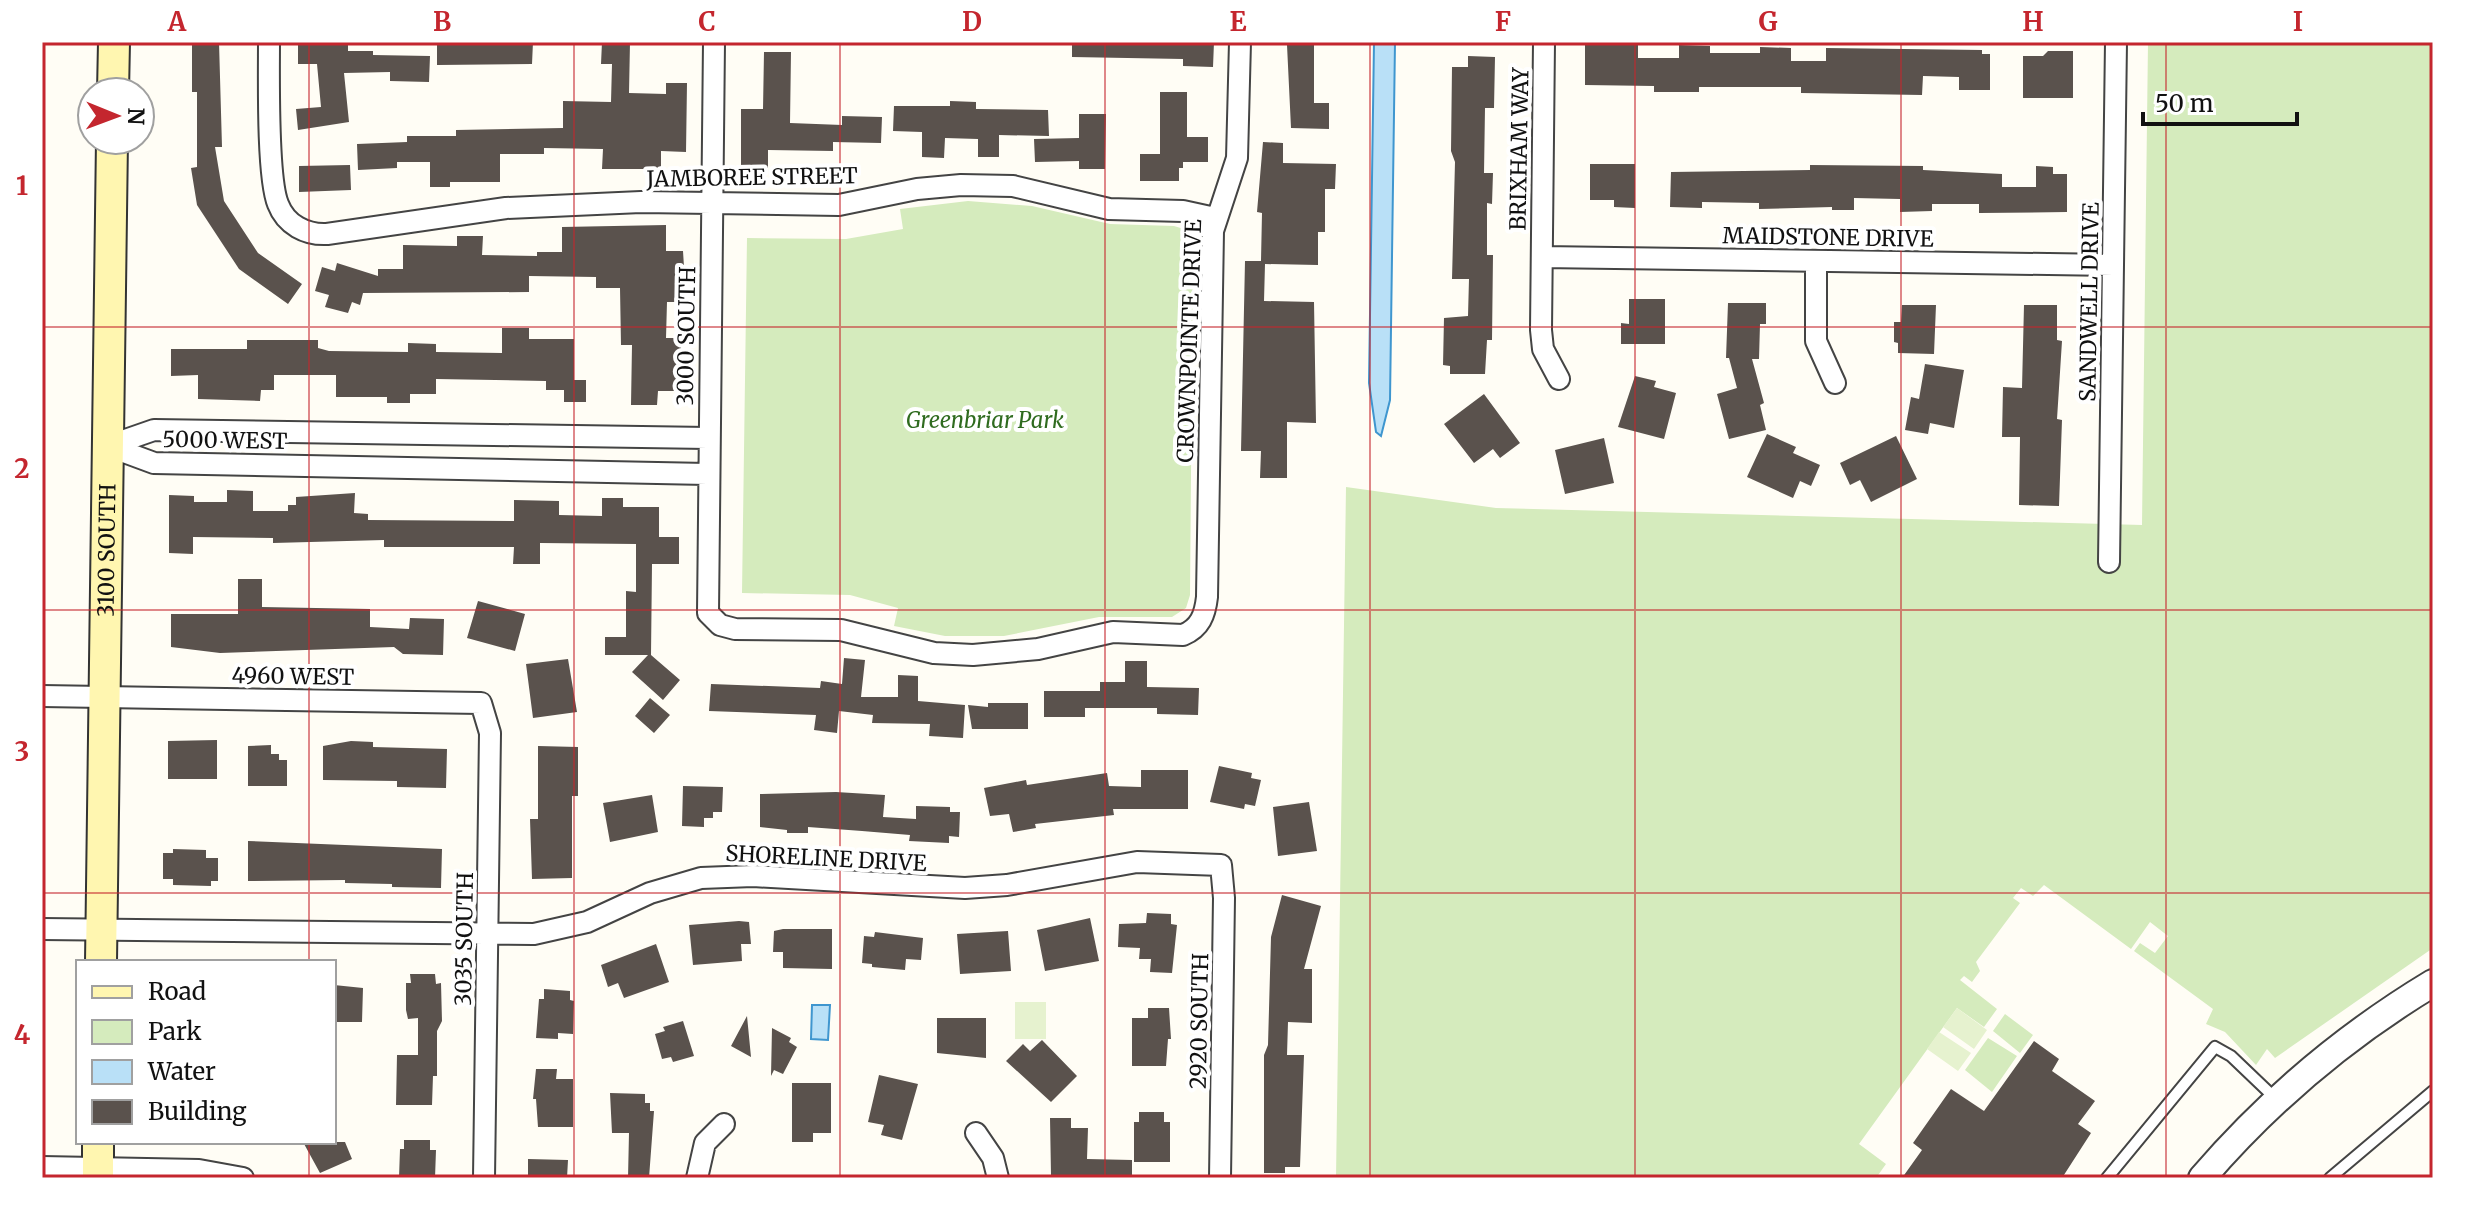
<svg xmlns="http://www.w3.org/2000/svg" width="2475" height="1220" font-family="Merriweather,serif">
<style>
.green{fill:#d5ebbd}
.pitch{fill:#e6f2cf}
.water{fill:#b9e0f7;stroke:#3f96cf;stroke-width:2}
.building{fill:#5a524d}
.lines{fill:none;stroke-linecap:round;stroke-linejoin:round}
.service-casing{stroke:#444;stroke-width:14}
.minor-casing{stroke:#444;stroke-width:24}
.tertiary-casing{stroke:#444;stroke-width:30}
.secondary-casing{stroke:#333;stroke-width:34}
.service{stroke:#fff;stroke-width:10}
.minor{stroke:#fff;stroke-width:20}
.tertiary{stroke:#fff;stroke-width:26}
.secondary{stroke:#fff6b0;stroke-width:30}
.grid{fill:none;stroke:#c4262e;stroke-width:2;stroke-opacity:0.55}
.labels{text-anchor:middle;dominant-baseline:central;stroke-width:8;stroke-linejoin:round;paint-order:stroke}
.street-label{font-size:22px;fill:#111;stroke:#fff}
.park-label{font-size:22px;font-style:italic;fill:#2f6b1f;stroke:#fff}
.neatline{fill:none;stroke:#c4262e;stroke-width:3}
.grid-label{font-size:26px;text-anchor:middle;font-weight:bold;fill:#c4262e}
</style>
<rect width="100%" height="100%" fill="#fffdf5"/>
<path class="green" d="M2148,42H2433V948L2275,1058L2267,1049L2256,1065L2225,1032L2206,1024L2213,1009L2134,951L2140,943L2155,953L2168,936L2150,922L2131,949L2044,885L2033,896L2021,888L2013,898L2020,903L1976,962L1980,971L1972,982L1964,976L1960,980L1997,1009L1984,1027L1957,1008L1859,1144L1886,1164L1876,1178H1336L1346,487L1496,508L2142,525Z
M968,201L1032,206L1110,224L1174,226L1184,229L1193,238L1190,595L1186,608L1172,617H1099L1004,636H945L894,626L898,608L850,595L742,593L747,238L846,239L903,229L900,209Z
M2005,1014L2033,1035L2020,1053L1993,1031Z
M1988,1038L2017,1056L1992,1092L1965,1070Z"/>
<path class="pitch" d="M1015,1002H1046V1039H1015Z
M1957,1008L1987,1030L1974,1049L1943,1027Z
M1939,1032L1971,1053L1958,1071L1927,1049Z"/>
<path class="water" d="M1374,42H1395L1390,400L1381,436L1376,432L1369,383Z
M812,1005H830L828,1040L811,1039Z"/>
<path class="building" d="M192,42H219L222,147H215L224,201L258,253L302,284L288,304L239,269L197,205L191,168L197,167V92H192Z
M298,42H348V51H373V55L430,56L429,82L390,81V72L344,73L349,122L298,130L296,109L321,107L317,64H298Z
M437,42H533L532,64L437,65Z
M602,42H630L629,93L666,94V83H687L686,152L661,151V169H602L603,149L544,148V154H500V182H450V187H430V162H397V168L358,170L357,144L407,142V136H456V130L563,128V101L611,102L612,64H601Z
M1072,42H1214L1213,67L1183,66V59L1072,57Z
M1585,43L1638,44V58H1679V45L1710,46V53H1760V47L1791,48V61H1826V48L1982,50V54H1990V90H1959V77L1923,76L1922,95L1801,93V87H1699V92H1654V86L1585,85Z
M1287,45H1314V103H1329V129L1291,128Z
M2048,51H2073V98H2023V56H2043Z
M764,52H791L790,123L842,125V116L882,117L881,143L833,142V151L768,150V168H741V109H763Z
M1468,56L1495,57L1494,108H1485L1484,173H1493L1492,204L1487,203V255H1493L1492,340H1487L1485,374H1450V366L1443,365L1444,318L1468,316L1469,279H1452L1455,162L1451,151L1452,67H1468Z
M1160,92H1187V137H1208V162H1183V168H1179V181H1140V154H1160Z
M950,101L976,102V109L1048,110L1049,136L999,135V157H978V139L945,138L944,158L922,157V132L893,131L894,106H950Z
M1079,114H1106L1105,169H1079V161L1035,162L1034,139L1079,138Z
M1263,142L1283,143V163L1336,164L1335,189H1325V232H1318V265L1265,264L1264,301L1314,302L1316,423L1287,422V478H1260L1261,451H1241L1245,261H1261L1262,213L1257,212Z
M1590,164H1635V208L1614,207V200H1590Z
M350,165L351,190L299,192V166Z
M1810,165L1923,166V170L2002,174V187H2036V166L2053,167V174H2067V212L1979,213V204H1932V211L1900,212V199L1854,198V210H1832V207L1759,209V203L1702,202V208L1670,207L1671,172L1810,170Z
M666,225V251H683L685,283L682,302H667L666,338H682L677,391H658L657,405H631L632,345H621L620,288H596V277L529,276V292L363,293L360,305L352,302L348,313L325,307L329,295L315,291L322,267L335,271L337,263L378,276V269H403V245L457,246V236H483L482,255L537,256V252H562V227Z
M1629,299H1665V344H1621V323L1629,324Z
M1728,303H1766V324H1760L1759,359H1752L1764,403L1760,405L1766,430L1729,439L1717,394L1737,388L1729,358H1726Z
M1902,305H1936L1934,354L1898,353V343L1894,342V322H1901Z
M2024,305H2057V340L2062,341L2057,419L2062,420L2059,506L2019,505L2020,437H2002L2003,387L2022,388Z
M502,328H529V339H574V380H586V402H564V390H546V381L436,379V394H410V403H387V397H336V375H274V390H261L260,401L198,399V375L171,376V349H247V340H318V348L329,351L408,352V343L436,344V352L502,353Z
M1925,364L1964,370L1954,428L1930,423L1928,434L1905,430L1911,397L1919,399Z
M1635,376L1656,381L1654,387L1676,393L1664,439L1618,427Z
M1484,394L1520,443L1500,458L1493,449L1474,463L1444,424Z
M1767,434L1796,447L1793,453L1820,465L1811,486L1800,481L1793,498L1747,477Z
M1896,436L1917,479L1871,502L1860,480L1850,485L1840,463Z
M1604,438L1614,483L1565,494L1555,450Z
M227,490L253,491V511H288V505H296V497L355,493L354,513L368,514V520L514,521V500L559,501V515L602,516V498H623V507H659V537H679V564H652L651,655L680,680L663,700L632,672L648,655H605V637H626V591L636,592V544L540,543V564H513L514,547H384V540L273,543V538L193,537V554L169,553V495L194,496V502H227Z
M238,579H262V607L370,609V627L409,629L410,618L444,619L443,655L403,654L394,647L220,653L171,647V614H238Z
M478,601L525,614L515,651L467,638Z
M844,658L865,660L861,697H898V675L918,676V701L965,705L963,738L929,736L930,724L872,723L873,715L839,711L837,733L814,730L816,715L709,711L711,684L820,688L821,681L842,684Z
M568,659L577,712L533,718L526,664Z
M1125,661H1147V687L1199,688L1198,715L1157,714V708H1085V717H1044V691H1100V682H1125Z
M650,698L670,715L654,733L635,716Z
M988,703H1028V729H972L968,705L988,707Z
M217,740V779H168V741Z
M351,741L373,742V747L447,749L446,788L397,787V781L323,780V746Z
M271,745V754H279V760H287V786H248V746Z
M538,746L578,747V796H572V878L532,879L530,819H538Z
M1219,766L1252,773L1251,778L1261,780L1255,806L1245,804L1244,809L1210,802Z
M1141,770H1188V809H1113L1114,815L1035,824L1036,828L1013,832L1009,814L990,816L984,788L1026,780L1027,785L1107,773L1109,786L1141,787Z
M683,786L723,787L722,812H713V818H704V827L682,826Z
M836,792L885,795L883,817L916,819V806L950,807V812H960L959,837L949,836V843L909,841L910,835L862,831L808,827V833H787V830L760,827V794Z
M652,795L658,832L610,842L603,803Z
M1309,802L1317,851L1278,856L1273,807Z
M248,841L442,849L441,888L392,887V884L345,883V880L248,881Z
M173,849L206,850V858H218V881H211V886L173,885V879H163V853H173Z
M1282,895L1321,906L1304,969H1312V1023L1288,1022L1287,1055H1304L1300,1167H1285V1173H1264V1055L1268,1045L1271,937Z
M1147,913L1171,914V924L1177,925L1172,973L1150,972L1151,959H1139L1140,948L1118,947L1119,924L1146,923Z
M1090,918L1099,961L1045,971L1037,930Z
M739,921L749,922L751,944H741L742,961L693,965L689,925Z
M783,929H832V969L783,968V952H773L774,931Z
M1008,931L1011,971L960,974L957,934Z
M875,932L923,938L921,960L906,959L905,970L872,967V964L862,963L864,936L874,937Z
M656,944L669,982L624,998L618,983L608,987L601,965Z
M410,974H435L436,984L441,983L442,1021L437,1031V1076H433L432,1105H396L397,1055H418V1018L408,1019L406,1010V983H411Z
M334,985L363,988L362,1022H334Z
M544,989L570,991V1000L574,1001L573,1034L558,1033V1039L536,1038L539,999H544Z
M1148,1008H1169L1171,1039H1168L1166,1066H1132V1018H1148Z
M747,1016L751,1057L731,1046Z
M937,1018H986V1058L937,1053Z
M683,1021L694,1056L673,1062L671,1057L662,1059L655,1034L665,1031L663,1027Z
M772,1028L791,1038L789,1042L797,1047L783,1074L774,1070L771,1076Z
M1042,1040L1077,1076L1051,1102L1006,1061L1023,1044L1030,1051Z
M2034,1041L2059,1059L2052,1071L2095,1101L2078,1124L2091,1133L2062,1178H1902L1922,1150L1913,1143L1951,1089L1984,1111Z
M536,1069H557L556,1079H573V1127H538L536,1099H533Z
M879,1075L918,1084L902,1140L881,1135L884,1125L868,1122Z
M792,1083H831V1133H813V1142H792Z
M610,1093L645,1094V1103H650V1111H654L649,1178H628L629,1133H612Z
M1139,1112H1164V1122H1170V1162H1134V1122H1139Z
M1050,1118H1071V1128H1088L1087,1159L1132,1160V1178L1051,1175Z
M404,1140H430V1150H436L435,1178H399L400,1149H404Z
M303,1142H345L352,1159L320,1173Z
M528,1159L568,1160L567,1178H528Z"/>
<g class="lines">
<defs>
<path id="service" d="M2107,1178L2215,1047L2231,1056L2276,1099
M2330,1178L2433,1091"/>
<path id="minor" d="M269,42C269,76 267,177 278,204C286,225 306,235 327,234L506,208L641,202L839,205L917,189L961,185L1013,186L1109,209L1183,211L1215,218
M714,42L708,613L720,625L735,629L841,630L934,653L973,655L1038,649L1113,632L1183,635C1200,628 1205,615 1207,597L1213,231L1237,158L1240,42
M1544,42L1541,330L1543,349L1559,379
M1542,257L2113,265
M1816,261V341L1835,383
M108,446L154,430L708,438
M108,446L154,463L707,474
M2109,562L2116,42
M42,696L481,703L490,733L484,1178
M42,929L534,934L587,922L650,893L701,878L753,876L965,888L1007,885L1137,862L1221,865L1224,898L1220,1178
M976,1133L993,1158L998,1178
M42,1167L199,1170L243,1178
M697,1178L705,1143L724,1124"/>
<path id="tertiary" d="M2202,1178C2269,1100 2345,1036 2433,983"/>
<g id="secondary">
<path d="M113,92L114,42"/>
<path id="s1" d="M101,962L112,140"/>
<path d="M98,1178V1142"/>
</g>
</defs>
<use href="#service" class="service-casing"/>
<use href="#minor" class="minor-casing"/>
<use href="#tertiary" class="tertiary-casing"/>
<use href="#secondary" class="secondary-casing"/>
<use href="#service" class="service"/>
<use href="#minor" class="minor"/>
<use href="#tertiary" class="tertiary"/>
<use href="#secondary" class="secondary"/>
</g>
<path class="grid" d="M309,42V962M574,42V1178M840,42V1178M1105,42V1178M1370,42V1178M1635,42V1178M1901,42V1178M2166,42V1178M42,327H2433M42,610H2433M42,893H2433M309,1142V1178"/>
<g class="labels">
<g class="street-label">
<text transform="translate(1519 149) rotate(-89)">BRIXHAM WAY</text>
<text transform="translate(752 177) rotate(-1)">JAMBOREE STREET</text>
<text transform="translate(1828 237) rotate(1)">MAIDSTONE DRIVE</text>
<text transform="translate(2089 302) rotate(-89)">SANDWELL DRIVE</text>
<text transform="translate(686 336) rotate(-89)">3000 SOUTH</text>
<text transform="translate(1189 341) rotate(-88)">CROWNPOINTE DRIVE</text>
<text transform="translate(225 440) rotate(1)">5000 WEST</text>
<text stroke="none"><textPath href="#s1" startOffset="412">3100 SOUTH</textPath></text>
<text transform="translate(293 676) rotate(1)">4960 WEST</text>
<text transform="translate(826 858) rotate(3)">SHORELINE DRIVE</text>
<text transform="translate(464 939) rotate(-89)">3035 SOUTH</text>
<text transform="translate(1199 1021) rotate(-89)">2920 SOUTH</text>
</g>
<g class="park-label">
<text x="985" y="420">Greenbriar Park</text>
</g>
</g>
<rect width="2475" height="1220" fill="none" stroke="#ffffff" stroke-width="88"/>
<rect x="76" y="960" width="260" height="184" fill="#ffffff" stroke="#a0a0a0" stroke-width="2"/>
<rect x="92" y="986" width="40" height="12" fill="#fff6b0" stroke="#a0a0a0" stroke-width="2"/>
<text x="148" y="1000" font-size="24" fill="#111111">Road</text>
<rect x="92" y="1020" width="40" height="24" fill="#d5ebbd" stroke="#a0a0a0" stroke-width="2"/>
<text x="148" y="1040" font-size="24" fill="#111111">Park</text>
<rect x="92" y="1060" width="40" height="24" fill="#b9e0f7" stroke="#a0a0a0" stroke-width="2"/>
<text x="148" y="1080" font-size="24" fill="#111111">Water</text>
<rect x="92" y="1100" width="40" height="24" fill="#5a524d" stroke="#a0a0a0" stroke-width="2"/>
<text x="148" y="1120" font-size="24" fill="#111111">Building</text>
<g transform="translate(116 116) rotate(91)"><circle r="38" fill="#ffffff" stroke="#a0a0a0" stroke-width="2"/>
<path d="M0-6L14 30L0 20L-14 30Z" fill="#c4262e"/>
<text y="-12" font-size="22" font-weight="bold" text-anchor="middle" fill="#111111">N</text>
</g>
<path d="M2143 112v12h154v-12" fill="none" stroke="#111111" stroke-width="4"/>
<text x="2155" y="112" font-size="24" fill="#111111" stroke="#ffffff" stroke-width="6" paint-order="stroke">50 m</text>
<rect x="44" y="44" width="2387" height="1132" class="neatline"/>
<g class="grid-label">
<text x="177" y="31">A</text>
<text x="442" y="31">B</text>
<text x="707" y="31">C</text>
<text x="972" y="31">D</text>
<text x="1238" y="31">E</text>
<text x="1503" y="31">F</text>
<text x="1768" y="31">G</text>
<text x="2033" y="31">H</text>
<text x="2298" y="31">I</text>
<text x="22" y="195">1</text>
<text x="22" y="478">2</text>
<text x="22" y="761">3</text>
<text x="22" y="1044">4</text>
</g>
</svg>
